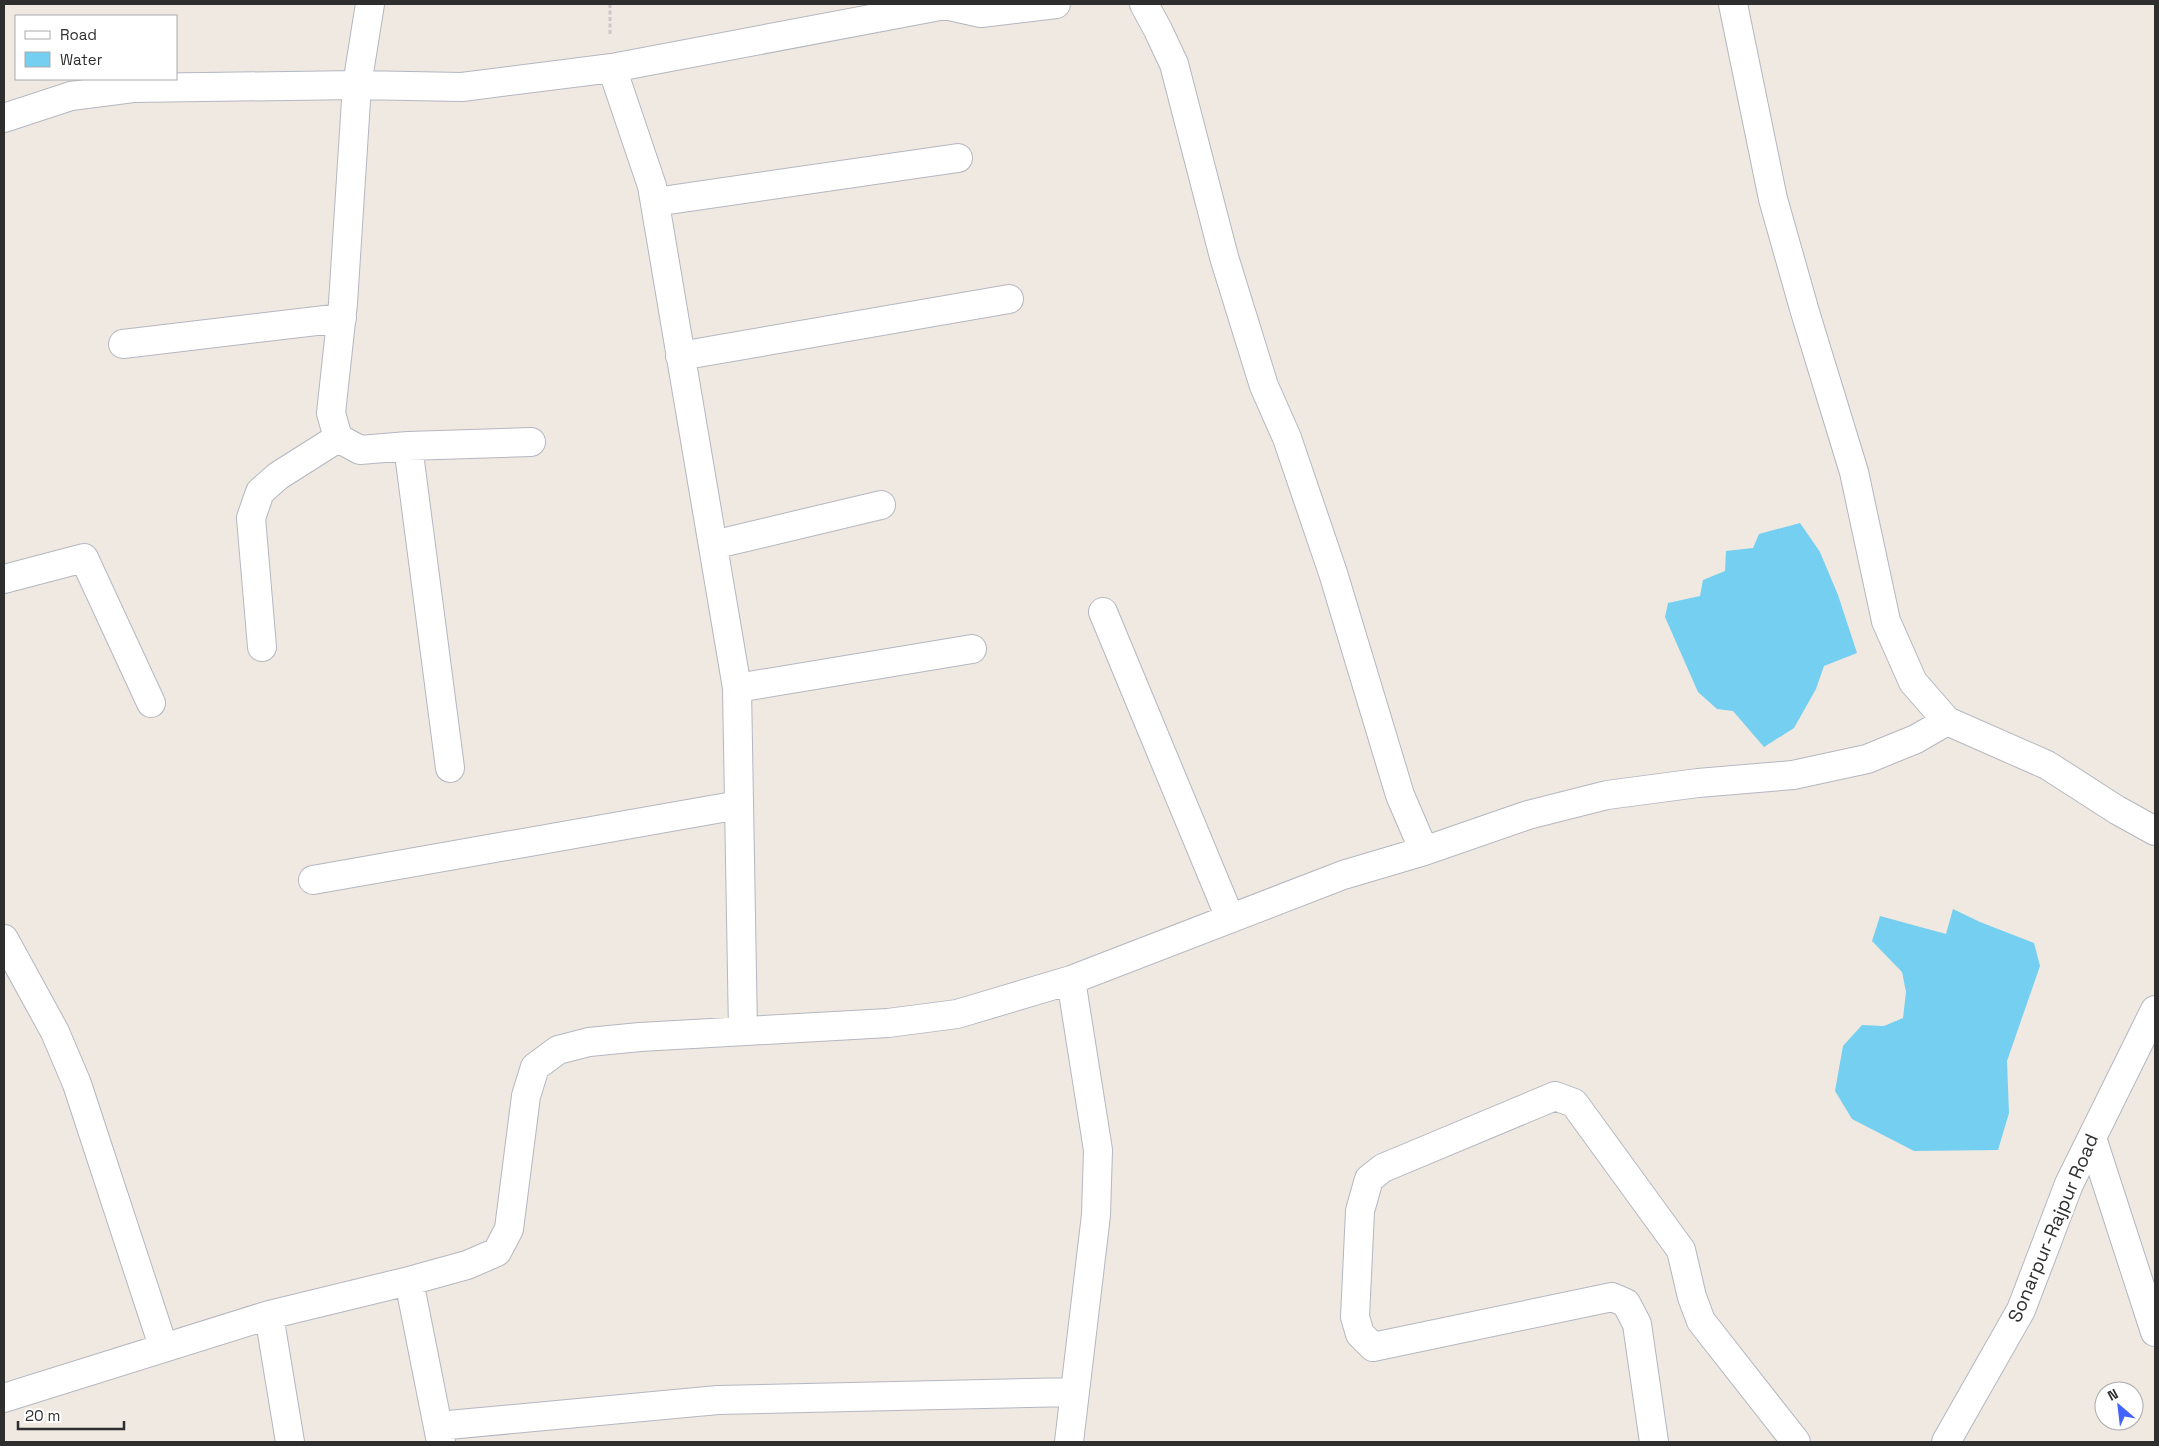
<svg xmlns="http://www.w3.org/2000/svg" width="2159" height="1446" font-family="'Space Grotesk',sans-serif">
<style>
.water{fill:#75cff0}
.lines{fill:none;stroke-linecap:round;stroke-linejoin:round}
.street-casing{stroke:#b4b7c1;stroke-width:30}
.secondary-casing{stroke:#b4b7c1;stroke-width:30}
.path{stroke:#c9c9c9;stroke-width:3;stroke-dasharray:4 2.5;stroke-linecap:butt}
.street{stroke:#fff;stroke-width:28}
.secondary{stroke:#fff;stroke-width:28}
.labels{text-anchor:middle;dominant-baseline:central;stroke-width:5;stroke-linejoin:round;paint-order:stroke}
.street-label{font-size:19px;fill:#2e2e2e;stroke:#fff}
</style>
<rect width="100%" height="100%" fill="#efe9e1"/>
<path class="water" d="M1800,523L1820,552L1838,595L1857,653L1824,666L1816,689L1794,728L1764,747L1733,711L1717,709L1698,692L1665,617L1668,603L1700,596L1703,580L1725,571L1726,551L1753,548L1759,534Z
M1953,909L1980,922L2034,943L2040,966L2007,1061L2009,1113L1998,1150L1914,1151L1852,1119L1835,1091L1843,1046L1862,1025L1884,1026L1903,1018L1906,992L1902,972L1872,941L1880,916L1946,934Z"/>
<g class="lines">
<defs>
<path id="street" d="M370,4L357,85L343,303L331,413L338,438L360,450L408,446L531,442
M1144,4L1158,30L1174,64L1224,257L1264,386L1287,438L1333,573L1400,795L1424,851
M1733,4L1773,199L1805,312L1854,472L1886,621L1913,682L1947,721L2047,765L2117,810L2155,831
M612,68L652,186L737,688L743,1031
M4,118L71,96L133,88L357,85L462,87L612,68L945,5L981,13L1056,4
M655,202L958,158
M123,344L342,318
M680,356L1009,299
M408,446L450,768
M713,545L881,505
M4,579L84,558L151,703
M1103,612L1230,918
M262,647L251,518L260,492L278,476L338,438
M737,688L972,649
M313,880L739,805
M4,939L55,1032L77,1084L163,1346
M2092,1138L2155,1332
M409,1281L441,1442
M269,1315L290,1442
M4,1398L269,1315L409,1281L467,1265L497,1252L509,1229L526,1096L535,1067L558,1050L589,1042L640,1037L888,1023L957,1014L1071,980L1343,875L1424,851L1528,815L1607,795L1698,783L1793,775L1867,759L1916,739L1947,721
M438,1426L718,1400L1075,1392
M1069,1442L1096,1215L1098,1150L1071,980
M1654,1442L1637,1324L1626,1303L1612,1297L1373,1347L1360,1334L1355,1317L1360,1211L1369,1179L1383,1168L1555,1096L1574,1103L1681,1250L1692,1297L1701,1321L1796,1442"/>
<path id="secondary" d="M1946,1442L2021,1310L2069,1184L2155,1010"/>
</defs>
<use href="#street" class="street-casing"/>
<use href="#secondary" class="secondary-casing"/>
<path class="path" d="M610,4V36"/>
<use href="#street" class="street"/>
<use href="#secondary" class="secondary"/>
</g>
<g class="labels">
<g class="street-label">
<text transform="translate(2053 1228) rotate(-67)">Sonarpur-Rajpur Road</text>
</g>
</g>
<rect width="2159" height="1446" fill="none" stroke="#2e2e2e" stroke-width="10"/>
<rect x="15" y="15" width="162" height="65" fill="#ffffff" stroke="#ababab"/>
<rect x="25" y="31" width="25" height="8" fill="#ffffff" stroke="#ababab"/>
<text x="60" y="40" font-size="15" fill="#2e2e2e">Road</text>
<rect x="25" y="52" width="25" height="15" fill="#75cff0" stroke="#ababab"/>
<text x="60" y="65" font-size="15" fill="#2e2e2e">Water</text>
<g transform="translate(2119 1406) rotate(332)"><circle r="24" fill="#ffffff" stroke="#ababab"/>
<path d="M0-4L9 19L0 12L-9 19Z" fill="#4264fb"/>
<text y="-8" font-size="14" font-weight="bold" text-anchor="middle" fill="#2e2e2e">N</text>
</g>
<path d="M18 1421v8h106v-8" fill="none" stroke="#2e2e2e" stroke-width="2.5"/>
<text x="25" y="1421" font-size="15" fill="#2e2e2e" stroke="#ffffff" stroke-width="4" paint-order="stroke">20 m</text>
</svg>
